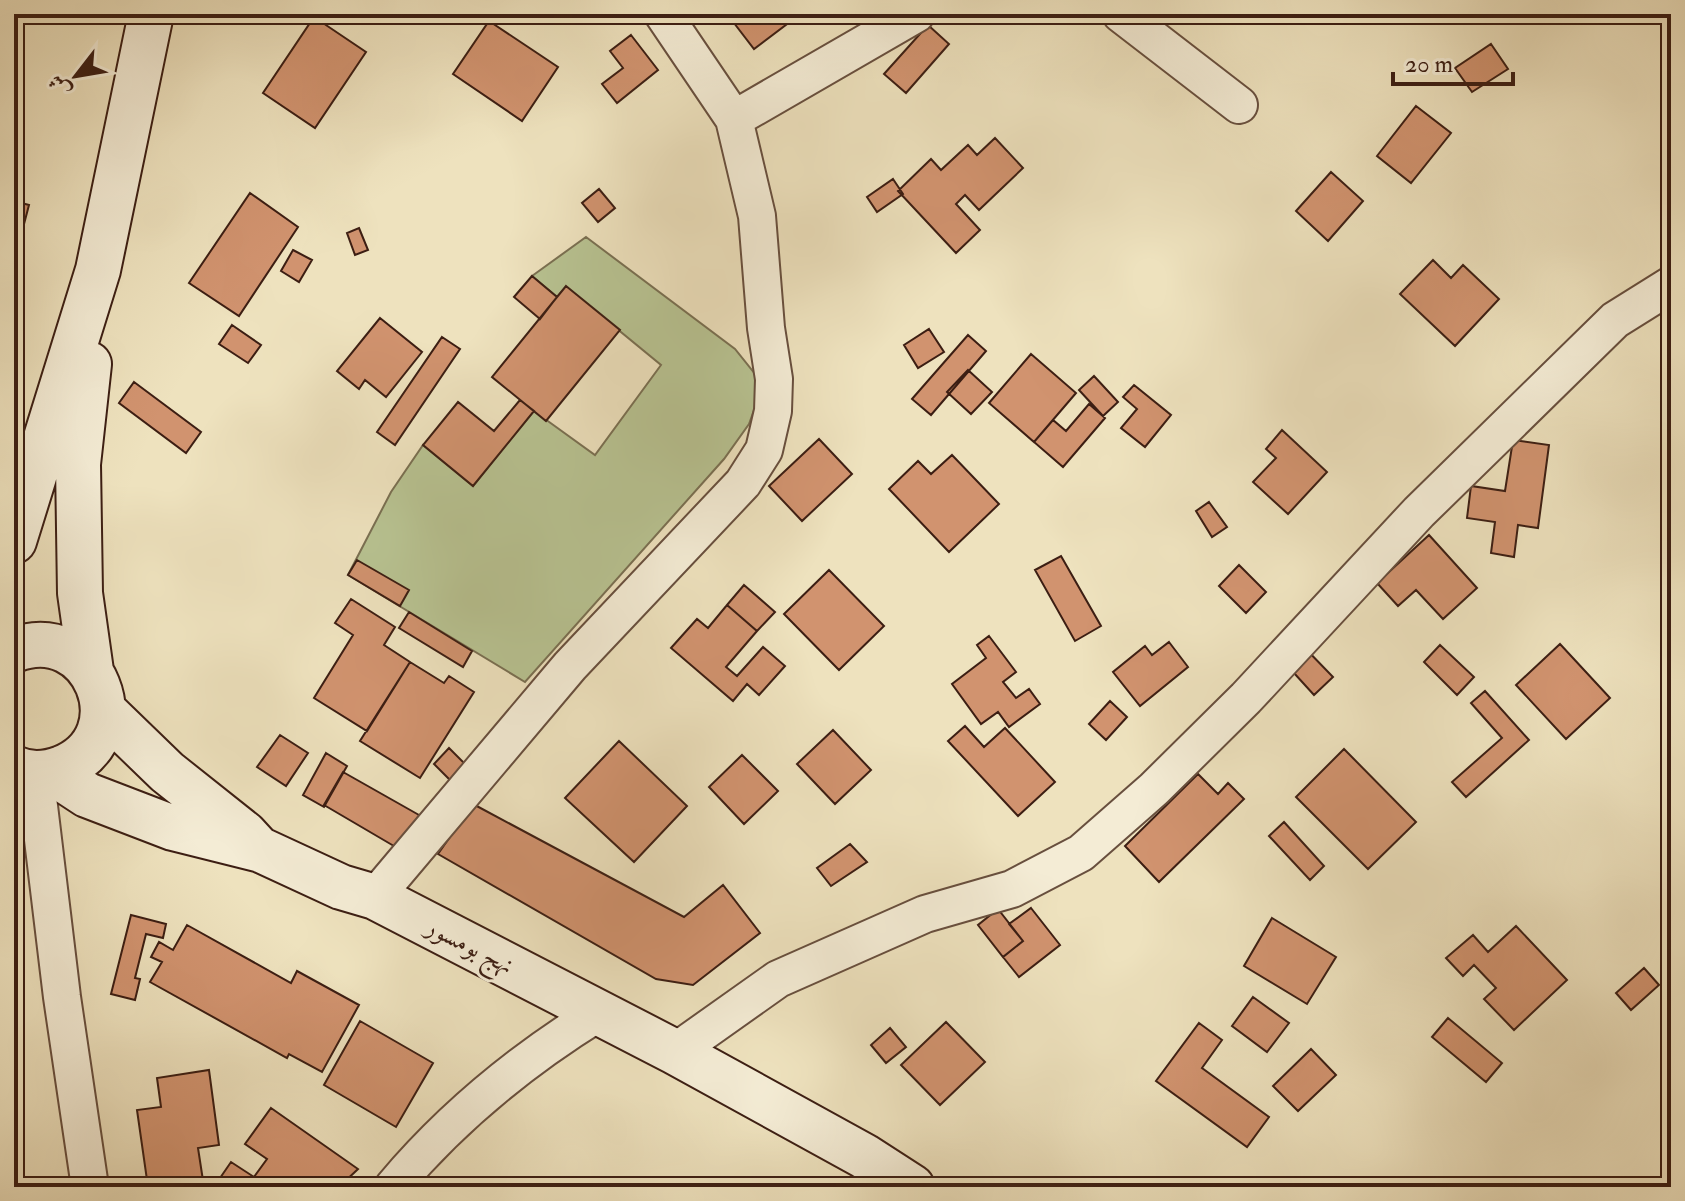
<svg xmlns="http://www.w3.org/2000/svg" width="1685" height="1201" font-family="'IM FELL Double Pica',Amiri,serif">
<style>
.green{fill:#b8c392;stroke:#7a7052;stroke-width:2}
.building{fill:#d1936f;stroke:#3c1e13;stroke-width:2}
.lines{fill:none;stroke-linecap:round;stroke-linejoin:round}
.minor-casing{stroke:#684f3e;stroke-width:40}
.secondary-casing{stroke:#3c1e13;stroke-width:48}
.minor{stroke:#f4ecd5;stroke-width:36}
.secondary{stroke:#f4ecd5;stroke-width:44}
.labels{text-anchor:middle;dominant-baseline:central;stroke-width:6;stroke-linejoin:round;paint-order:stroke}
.street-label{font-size:26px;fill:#3c1e13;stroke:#f4ecd5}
</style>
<rect width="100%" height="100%" fill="#eee2be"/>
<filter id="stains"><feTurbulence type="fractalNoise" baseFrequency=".0025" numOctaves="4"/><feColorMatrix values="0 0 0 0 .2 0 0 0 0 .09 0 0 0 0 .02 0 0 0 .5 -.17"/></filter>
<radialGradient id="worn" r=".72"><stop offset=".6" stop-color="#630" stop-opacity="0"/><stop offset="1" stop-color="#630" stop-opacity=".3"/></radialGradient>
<path class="green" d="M586,237L735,349L755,374L758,399L749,424L724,459L525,682L348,575L391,492L423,445L473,486L534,411L595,455L661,365L566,287L557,297L532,276Z"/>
<path class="building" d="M746,14H785L791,21L754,49L734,23Z
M314,17L366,52L315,128L263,93Z
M489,21L558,67L522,121L453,74Z
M928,25L949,44L906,93L884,74Z
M631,35L658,70L617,103L602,84L623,68L610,51Z
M1491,44L1508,69L1472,92L1455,68Z
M1416,106L1451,133L1411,183L1377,156Z
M995,138L1023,168L979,210L965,195L956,204L980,230L956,253L898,191L931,159L941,170L968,145L977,155Z
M14,142L23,149L19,181L14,179Z
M1331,172L1363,201L1328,241L1296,211Z
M893,179L903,194L877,212L867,197Z
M599,189L615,208L598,222L582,203Z
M250,193L298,227L239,316L189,283Z
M14,201L29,205L18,247L14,246Z
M359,228L368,250L355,255L347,233Z
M293,250L312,260L299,282L281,271Z
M1433,260L1451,278L1463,265L1499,299L1455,346L1400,294Z
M532,276L557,297L540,319L514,297Z
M566,286L620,330L546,421L492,377Z
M380,318L422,352L386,397L365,380L359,389L337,371Z
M232,325L261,345L248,363L219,344Z
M929,329L944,352L918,368L904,345Z
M968,335L986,351L931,415L912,399Z
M442,337L460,349L395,445L377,432Z
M1031,354L1076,393L1034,442L989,403Z
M968,370L992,392L971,414L947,392Z
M1094,376L1118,402L1103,416L1079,390Z
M134,382L201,432L186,453L119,403Z
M1134,385L1171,415L1145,447L1121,428L1137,409L1123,397Z
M520,400L534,411L473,486L423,445L458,402L494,431Z
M1089,404L1105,418L1063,467L1034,442L1053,420L1066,431Z
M1282,430L1327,472L1288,514L1253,482L1276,458L1266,449Z
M819,439L852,474L802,521L769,486Z
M1513,440L1549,445L1538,528L1518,525L1514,557L1491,553L1495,522L1467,518L1471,486L1505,491Z
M952,455L999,504L949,552L889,489L918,461L931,474Z
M1209,502L1227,527L1212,537L1196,511Z
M1429,535L1477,588L1443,619L1416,590L1398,606L1377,583Z
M1061,556L1101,626L1075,641L1035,570Z
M357,560L409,590L400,606L348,575Z
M1239,565L1266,592L1246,613L1219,586Z
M829,570L884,626L839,670L784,614Z
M744,585L775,612L757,631L727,605Z
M351,599L395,627L384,645L410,662L367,731L314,698L353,635L335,623Z
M727,605L757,631L726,667L737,676L763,647L785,666L759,695L747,684L733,701L671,648L697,619L708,628Z
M409,612L472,651L463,667L399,628Z
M989,636L1016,672L1003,682L1016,698L1029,689L1040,704L1009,727L998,712L981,724L952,684L986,658L977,645Z
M1169,642L1188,667L1140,706L1113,672L1145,646L1152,655Z
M1560,644L1610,698L1566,739L1516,685Z
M1302,645L1333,677L1314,695L1284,662Z
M1440,645L1474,677L1457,695L1424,662Z
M410,662L444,683L449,676L474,692L420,778L360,741Z
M1485,691L1529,740L1466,797L1452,782L1502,738L1471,703Z
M1110,701L1127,717L1106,740L1089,724Z
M965,726L984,747L1005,728L1055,782L1018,816L948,741Z
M833,730L871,770L835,804L797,764Z
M280,735L308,753L286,786L257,767Z
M619,741L687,806L634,862L565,798Z
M449,748L465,764L450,780L434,764Z
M1344,749L1416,822L1368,869L1296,797Z
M326,753L347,766L324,807L303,795Z
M742,755L778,791L744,824L709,787Z
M343,772L419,815L399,849L324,805Z
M1198,774L1218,794L1228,783L1244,799L1159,882L1125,846Z
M473,804L684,917L723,885L760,933L693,985L656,979L438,854Z
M1284,822L1324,866L1310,880L1269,836Z
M850,844L867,862L831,886L817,868Z
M1031,908L1060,945L1019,977L1003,957L1023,941L1009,924Z
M998,909L1023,941L1003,957L978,925Z
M131,915L166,924L163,938L146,934L135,978L140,979L135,1000L111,994Z
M1272,918L1336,957L1307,1004L1244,966Z
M187,925L291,983L297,971L359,1005L322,1072L289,1054L287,1058L150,982L162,962L151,957L159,942L173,950Z
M1516,926L1567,980L1514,1030L1484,999L1496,988L1474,965L1463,976L1446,958L1473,935L1488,952Z
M1644,968L1659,985L1631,1010L1616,993Z
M1253,997L1289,1023L1267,1052L1232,1026Z
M1448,1018L1502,1063L1486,1082L1432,1037Z
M360,1021L433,1063L396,1127L324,1085Z
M946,1022L985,1062L940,1105L901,1065Z
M1199,1023L1222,1040L1202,1068L1269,1117L1247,1147L1156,1081Z
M890,1028L906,1047L886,1063L871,1045Z
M1311,1049L1336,1075L1298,1111L1273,1086Z
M209,1070L219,1145L198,1148L204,1187H148L137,1110L161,1107L157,1078Z
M271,1108L358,1169L339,1187H227L218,1181L231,1162L254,1177L267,1159L245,1144Z"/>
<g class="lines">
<defs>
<path id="minor" d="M1121,14L1239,105
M734,119L916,14
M35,773L62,997L90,1187
M375,897L570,666L743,483L764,450L773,411L774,379L766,328L757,216L734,119L663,14
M675,1052L778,979L925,914L1012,889L1081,853L1154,789L1246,698L1419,512L1615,320L1671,285
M393,1187C451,1118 522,1060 598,1013"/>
<path id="secondary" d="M89,364L78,464L80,593L91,671
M14,541L98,270L151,14
M14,650C94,619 141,736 62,768C46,774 29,775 14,768
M104,711L167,772L245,834L256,846
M52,772L87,795L173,828L261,850L341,887L375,897L675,1052L864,1156L912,1187"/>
</defs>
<use href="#minor" class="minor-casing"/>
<use href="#secondary" class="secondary-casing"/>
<use href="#minor" class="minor"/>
<use href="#secondary" class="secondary"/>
</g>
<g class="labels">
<g class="street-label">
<text transform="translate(470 946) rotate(27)">نهج بومسور</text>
</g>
</g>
<rect width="1685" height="1201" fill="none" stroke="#eee2be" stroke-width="48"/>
<rect x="16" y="16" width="1653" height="1169" fill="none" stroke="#3c1e13" stroke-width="4"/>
<rect x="24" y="24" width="1637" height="1153" fill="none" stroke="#3c1e13" stroke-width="2"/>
<g transform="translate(76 76) rotate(239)" stroke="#f4ecd5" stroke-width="6" paint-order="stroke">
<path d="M0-6L14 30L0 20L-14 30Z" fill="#3c1e13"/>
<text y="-12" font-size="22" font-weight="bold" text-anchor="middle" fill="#3c1e13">ش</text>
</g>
<path d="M1393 72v12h120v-12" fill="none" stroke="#3c1e13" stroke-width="4"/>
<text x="1405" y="72" font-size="24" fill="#3c1e13" stroke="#f4ecd5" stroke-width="6" paint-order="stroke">20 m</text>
<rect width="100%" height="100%" filter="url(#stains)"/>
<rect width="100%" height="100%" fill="url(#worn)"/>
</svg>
